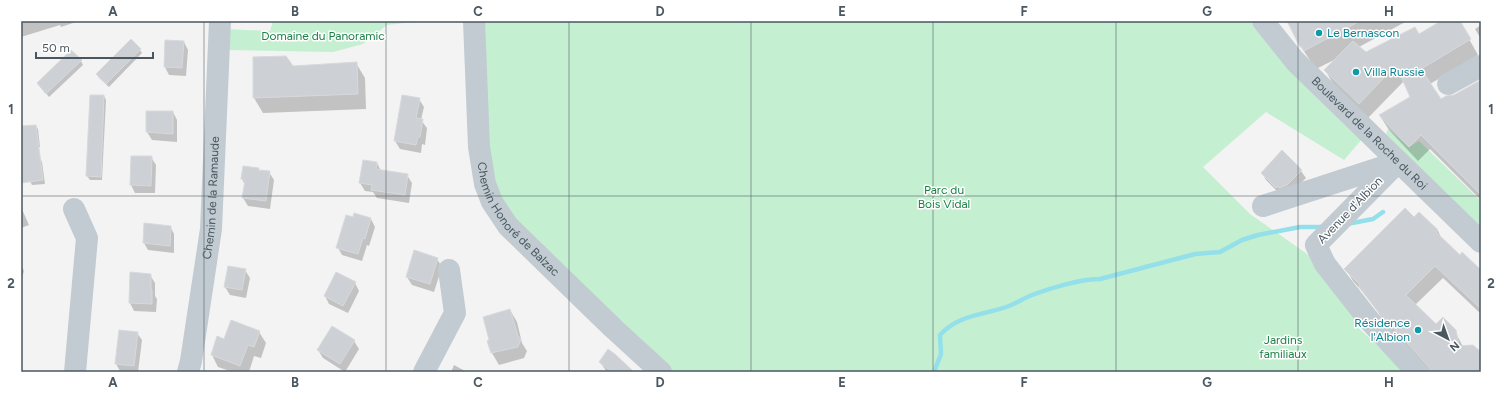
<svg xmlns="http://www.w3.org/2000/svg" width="1502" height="393" font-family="Figtree,sans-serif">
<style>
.green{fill:#c4efd1}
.shadow{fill:#0003}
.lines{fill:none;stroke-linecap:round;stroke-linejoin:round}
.stream{stroke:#93dfea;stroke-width:4.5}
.building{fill:#cdd0d4;stroke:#d7d9dd}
.minor{stroke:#c1cbd1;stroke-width:22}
.grid{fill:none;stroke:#4a5760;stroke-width:1;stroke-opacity:0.55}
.culture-dot{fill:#0f9aa8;stroke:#fff;stroke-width:1.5}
.labels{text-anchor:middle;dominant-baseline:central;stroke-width:3;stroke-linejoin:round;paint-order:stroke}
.culture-label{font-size:12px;fill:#0d838f;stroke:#fff;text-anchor:start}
.park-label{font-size:12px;fill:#1b8146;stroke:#fff}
.street-label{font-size:12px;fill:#4a5760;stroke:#fff}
.neatline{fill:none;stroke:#4a5760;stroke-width:1.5}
.grid-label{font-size:13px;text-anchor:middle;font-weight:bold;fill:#4a5760}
</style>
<rect width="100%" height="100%" fill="#f4f3f3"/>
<path class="green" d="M273,21H421L387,25L363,44L333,52L227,50L225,29L270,31Z
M481,21H1250L1283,62L1363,138L1344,160L1266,112L1203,167L1250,214L1310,256L1363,313L1354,324L1407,372H670L509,212L493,183L486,140Z
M1388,129L1409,147L1419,141L1481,201V229L1386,134Z"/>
<path class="shadow" d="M21,21H79L61,27L60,25L21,37Z
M1288,21H1407L1359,47L1365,54L1419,35L1443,21H1459L1478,55L1430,84L1440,100L1454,96L1481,81V200L1430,149L1418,161L1389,130L1380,116L1411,98L1404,81L1368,118L1334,85L1325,70L1336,59L1316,69L1301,47Z
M1481,25V39L1475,29Z
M184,42L188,50L186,76L169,75L165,67Z
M140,50L142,53L109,87L99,78L97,74Z
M254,57L293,67L356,63L365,78L366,109L263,113L254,98Z
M81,61L83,65L49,97L38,83Z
M104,96L106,100L102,180H90L87,176Z
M419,99L424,107L421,120L427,128L425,145L422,144L421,153L400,149L395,141Z
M173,112L177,120V142L152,140L147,132Z
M36,126L38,129L40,147L21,150V128Z
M151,157L156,165L155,193H135L131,185Z
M40,158L42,162L45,184L32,185L30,181Z
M377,163L381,171L407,175L412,183L409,203L377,198L373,192L365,191L360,183Z
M258,168L260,171L269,172L274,180L270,209L248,206L243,198L245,185L242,179Z
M1301,171L1306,178L1292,192L1280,194L1266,180L1262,173Z
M21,207L29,225L21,228Z
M1419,214L1438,231L1443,241L1460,256L1481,271V314L1443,278L1415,305L1436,325L1455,331L1463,347L1481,354V372H1430L1387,324L1362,291L1353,281L1346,269Z
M371,219L375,227L369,246L367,245L362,261L342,255L338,248Z
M170,226L174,234V253L148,250L144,243Z
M437,259L442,267L434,292L412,285L407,277Z
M21,265L24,271L21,281Z
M245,270L250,278L246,298L230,295L225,287Z
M150,275L155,283V296L157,299L156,312L134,311L130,303Z
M355,283L359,291L348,313L329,304L325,296Z
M510,310L517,322L522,343L527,351L524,358L499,365L492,353L488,342Z
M259,332L266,343L261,358L254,356L249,372H233L218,367L212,355L225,340Z
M137,333L142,340L138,372L120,371L116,364Z
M354,341L359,349L345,372L323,358L318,350Z
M600,362L632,372H607Z
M454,365L467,372H451Z"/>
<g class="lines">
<path class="stream" d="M1347,224L1373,219L1383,212
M934,372L941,354L940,335C959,314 985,315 1009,306C1017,303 1024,298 1032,295C1050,288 1081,279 1100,279L1195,254L1220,252L1242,240L1258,235L1300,227H1324"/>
</g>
<path class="building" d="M1287,21H1360L1304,51L1302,46L1300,47Z
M1441,21H1460L1471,39L1421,69L1441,99L1446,96L1454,95L1481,80V195L1421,135L1409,147L1379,115L1410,97L1396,65L1359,104L1324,70L1353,41L1366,52L1415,27L1419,34Z
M131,39L141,49L106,84L96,74Z
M165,40L184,41L182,68L164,67Z
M71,50L82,60L46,94L37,83Z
M286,56L293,66L357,62L358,94L253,98V57Z
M90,95H104L101,177L86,176Z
M402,95L420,98L416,118L423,119L420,137H418L416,145L394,141Z
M146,111H173V134L146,132Z
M36,125L43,180L21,183V126Z
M1282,150L1302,170L1287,185L1279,188L1278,186L1276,188L1261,173Z
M131,156H152L151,186L130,185Z
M363,160L377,162L376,169L408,174L405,195L371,190L372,185L359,183Z
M243,166L259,168L258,170L270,171L266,201L242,198L245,180L241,179Z
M1405,208L1414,217L1419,212L1438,230L1436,232L1460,255L1462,252L1481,270V309L1435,266L1406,295L1436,324L1443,317L1456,330L1459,346L1473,345L1481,352V372H1432L1426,364L1379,312L1359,287L1360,285L1344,269Z
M354,213L371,218L365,239L363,238L358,254L336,248L346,215L353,217Z
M144,223L171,226L170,246L143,243Z
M414,250L438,258L430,284L406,277Z
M228,266L246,269L242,290L224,287Z
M130,272L151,274V290H152V304L129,303Z
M336,272L356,282L343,306L324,296Z
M510,309L518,336L521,339L518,347L491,353L487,341L489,340L483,317Z
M231,320L260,331L254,347L248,345L240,366L211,355L217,336L224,339Z
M332,326L355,340L340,364L317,350Z
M119,330L138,332L134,366L115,364Z
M608,349L616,355L634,372H612L599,362Z"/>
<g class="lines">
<g class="minor">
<path id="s1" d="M474,21L479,147L485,184L492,202L508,226L613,328L661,372"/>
<path id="s2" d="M1263,21L1295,61L1481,242"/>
<path d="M1448,84L1481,66"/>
<path d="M1398,162L1316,245L1325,264L1369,320L1417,372"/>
<path d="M1263,206L1395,163"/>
<path d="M74,209L87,238L75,372"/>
<path id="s3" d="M188,372L191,361L211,229L220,21"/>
<path d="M424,372L455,313L449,270"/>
</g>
</g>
<path class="grid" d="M204,21V372M386,21V372M569,21V372M751,21V372M933,21V372M1116,21V372M1298,21V372M21,196H1481"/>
<g class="culture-dot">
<circle cx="1319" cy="33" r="4"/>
<circle cx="1356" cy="72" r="4"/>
<circle cx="1418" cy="330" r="4"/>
</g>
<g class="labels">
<g class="culture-label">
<text x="1327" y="33">Le Bernascon</text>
<text x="1364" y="72">Villa Russie</text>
<text x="1410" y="323" text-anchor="end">Résidence<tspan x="1410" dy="14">l'Albion</tspan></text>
</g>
<g class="park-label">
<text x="323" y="36">Domaine du Panoramic</text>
<text x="944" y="190">Parc du<tspan x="944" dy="14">Bois Vidal</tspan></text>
<text x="1283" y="340">Jardins<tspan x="1283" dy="14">familiaux</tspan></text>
</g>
<g class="street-label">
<text stroke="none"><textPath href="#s2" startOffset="155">Boulevard de la Roche du Roi</textPath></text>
<text stroke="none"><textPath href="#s3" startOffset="176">Chemin de la Ramaude</textPath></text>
<text transform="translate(1350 210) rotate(-46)">Avenue d'Albion</text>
<text stroke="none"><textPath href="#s1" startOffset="211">Chemin Honoré de Balzac</textPath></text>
</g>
</g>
<rect width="1502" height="393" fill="none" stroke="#ffffff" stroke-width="44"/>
<g transform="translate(1448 339) rotate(139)" stroke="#ffffff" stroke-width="3" paint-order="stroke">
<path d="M0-3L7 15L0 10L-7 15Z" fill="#4a5760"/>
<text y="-6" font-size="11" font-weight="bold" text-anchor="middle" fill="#4a5760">N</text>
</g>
<path d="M36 52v6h117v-6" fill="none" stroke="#4a5760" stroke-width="2"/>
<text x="42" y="52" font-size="12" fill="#4a5760" stroke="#ffffff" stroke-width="3" paint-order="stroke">50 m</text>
<rect x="22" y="22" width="1458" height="349" class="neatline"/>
<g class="grid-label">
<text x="113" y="16">A</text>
<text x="295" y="16">B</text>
<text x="478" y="16">C</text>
<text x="660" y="16">D</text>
<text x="842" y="16">E</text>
<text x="1024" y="16">F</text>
<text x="1207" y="16">G</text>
<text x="1389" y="16">H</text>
<text x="11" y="114">1</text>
<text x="1491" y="114">1</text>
<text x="11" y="288">2</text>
<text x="1491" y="288">2</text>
<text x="113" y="387">A</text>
<text x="295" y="387">B</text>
<text x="478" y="387">C</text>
<text x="660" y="387">D</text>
<text x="842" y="387">E</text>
<text x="1024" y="387">F</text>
<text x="1207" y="387">G</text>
<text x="1389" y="387">H</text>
</g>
</svg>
